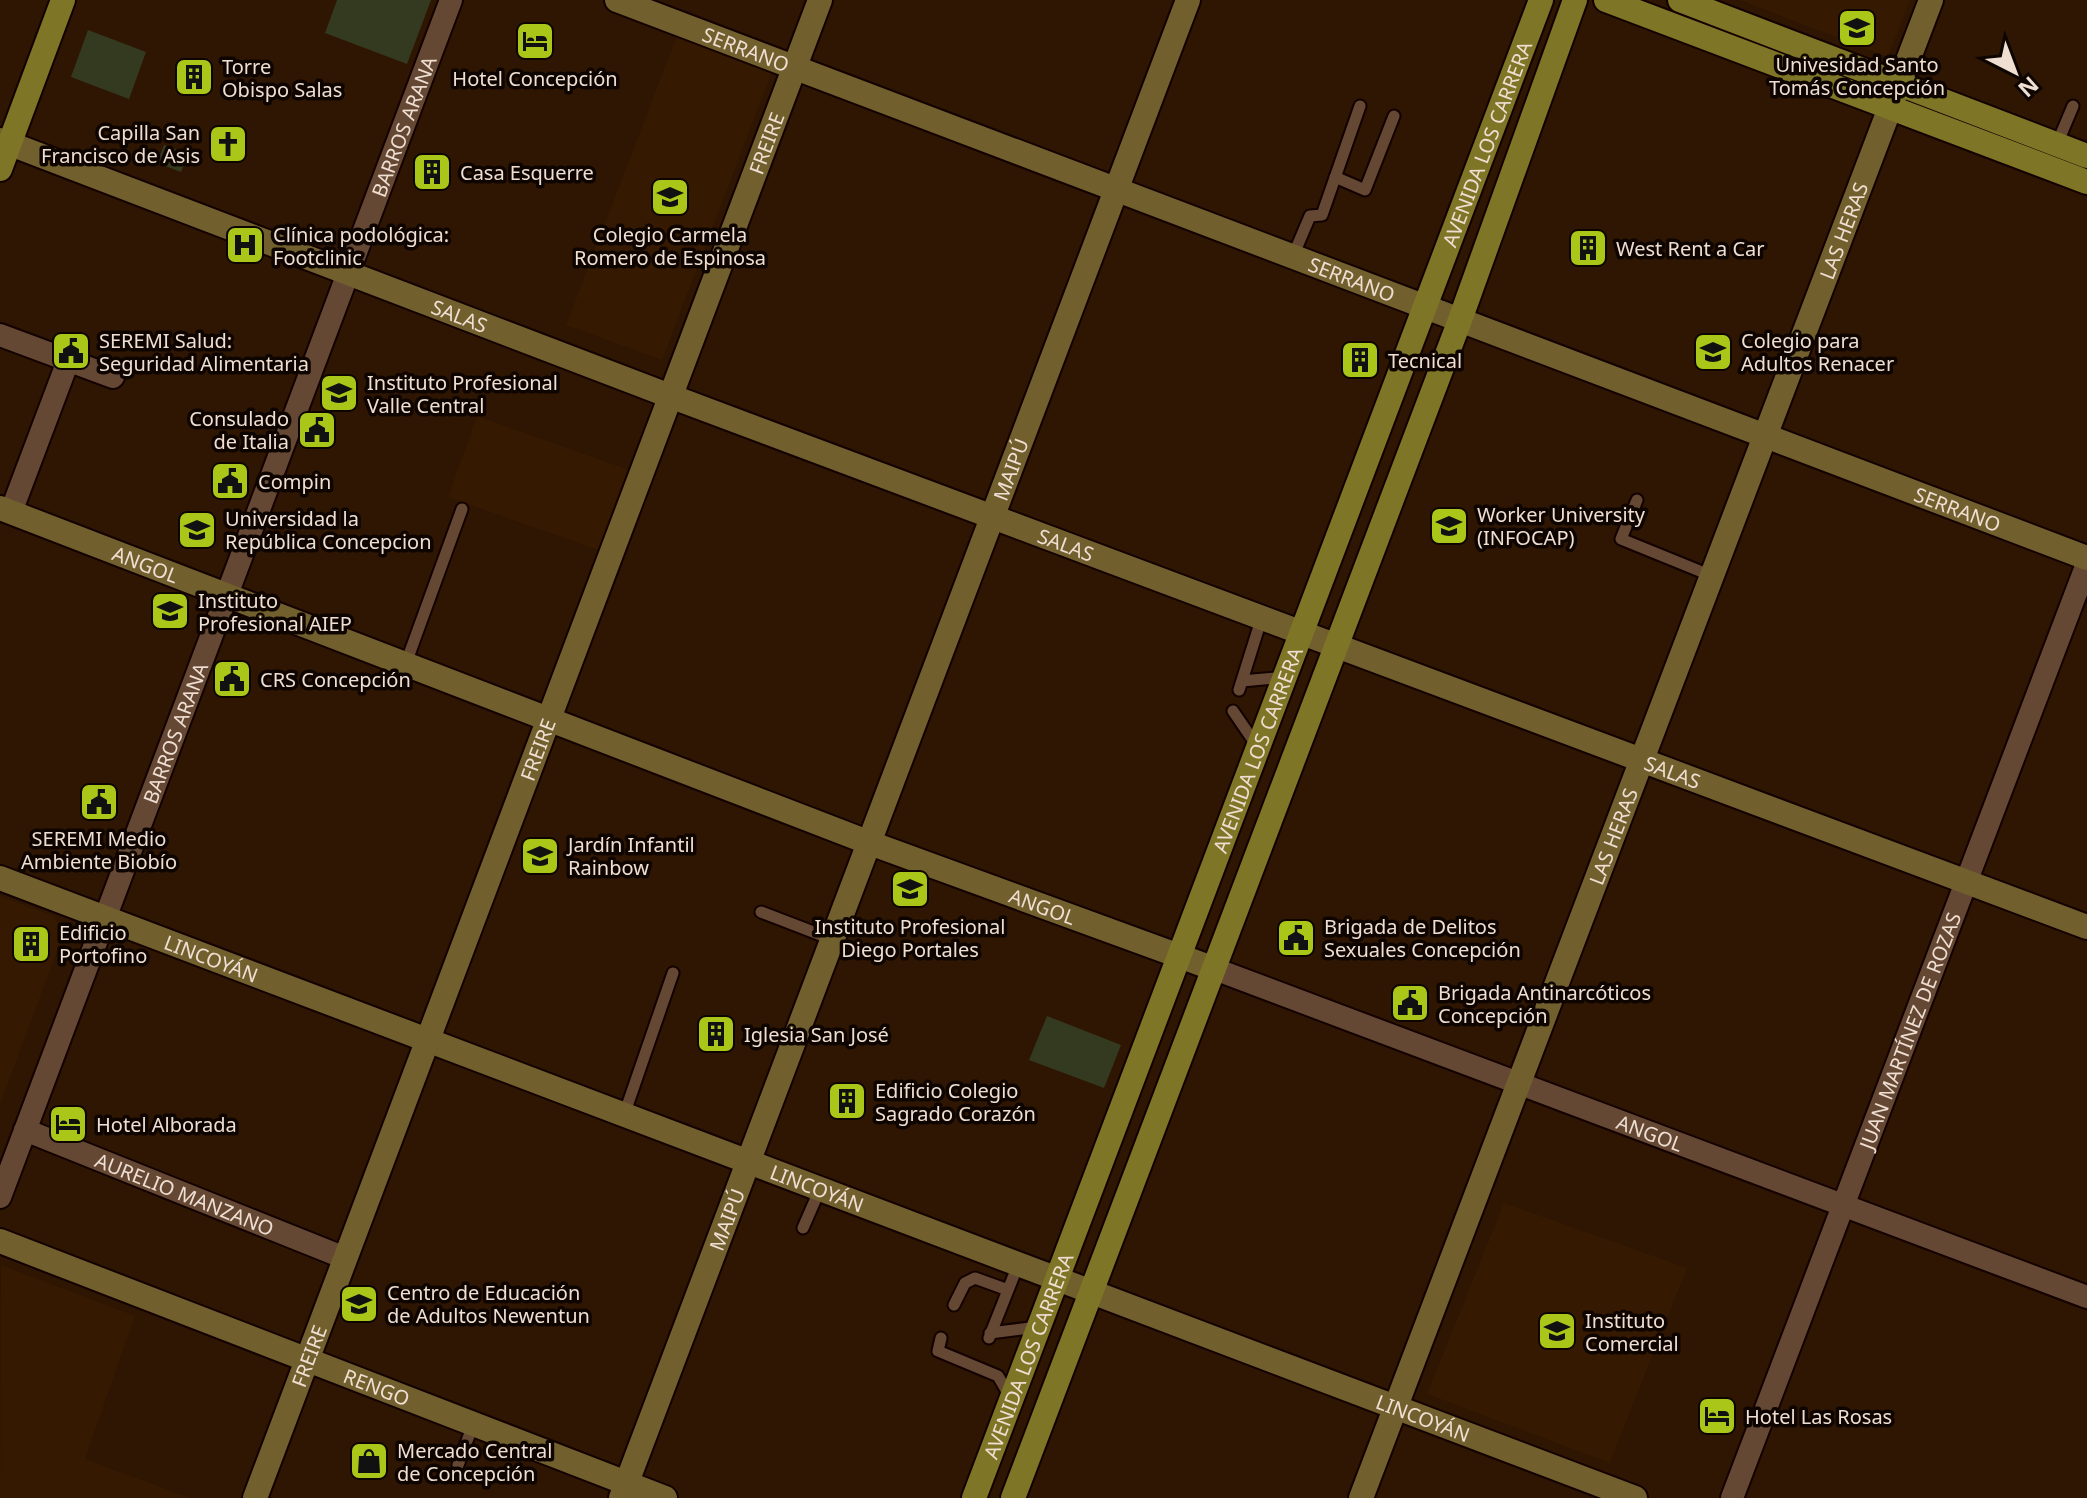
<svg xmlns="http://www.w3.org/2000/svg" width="2087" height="1498" font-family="'Noto Sans',sans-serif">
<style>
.built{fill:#361901}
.green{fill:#343a20}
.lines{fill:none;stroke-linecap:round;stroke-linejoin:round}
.lane-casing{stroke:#140200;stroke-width:15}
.street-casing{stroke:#140200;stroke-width:26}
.secondary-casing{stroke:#140200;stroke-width:28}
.primary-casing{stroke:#140200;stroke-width:28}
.lane{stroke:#644834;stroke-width:11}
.street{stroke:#644834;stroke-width:22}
.secondary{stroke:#715f2d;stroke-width:24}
.primary{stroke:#7e7626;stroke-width:24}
.labels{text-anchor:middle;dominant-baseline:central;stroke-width:7;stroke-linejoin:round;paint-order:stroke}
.street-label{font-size:20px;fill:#efded2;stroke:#0e0501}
.poi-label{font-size:20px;fill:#efded2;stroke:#0e0501;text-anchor:start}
</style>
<rect width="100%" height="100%" fill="#2e1603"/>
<path class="built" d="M1740,0H1910L1888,57Z
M678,33L773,69L662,360L566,325Z
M477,416L629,470L601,551L448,497Z
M0,896L53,916L64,933L0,1104Z
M1504,1203L1687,1268L1610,1463L1427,1394Z
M1,1265L135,1316L85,1459L190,1498H0Z"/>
<path class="green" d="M337,0H431L407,64L325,33Z
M88,30L146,52L129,99L71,77Z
M164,145L188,154L181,172L157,163Z
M1047,1016L1121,1045L1104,1088L1029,1060Z"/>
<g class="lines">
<defs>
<path id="lane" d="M2057,144L2073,106
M1335,177L1365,190L1394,116
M1293,256L1310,216L1322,215L1360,106
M1637,500L1621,539L1712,576
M406,663L462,509
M1242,681L1286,677
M1239,690L1262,617
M1233,711L1257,746
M761,912L834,940
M624,1115L673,973
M803,1228L820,1189
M954,1305L965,1283L975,1278L1008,1290
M990,1333L1037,1327
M941,1338L938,1351L998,1376L1009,1395
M989,1338L1018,1265
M458,1465L473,1425"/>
<g id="street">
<path d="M0,335L113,377"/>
<path d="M11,512L68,361"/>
<path id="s1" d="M1212,968L2087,1297"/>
<path id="s2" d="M25,1130L345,1258"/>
<path id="s3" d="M0,1197L451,0"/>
<path id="s4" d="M1732,1498L2087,564"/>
</g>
<g id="secondary">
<path id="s5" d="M617,0L2087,558"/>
<path id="s6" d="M0,140L670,396L2087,927"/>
<path id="s7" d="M0,508L870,843L1212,968"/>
<path id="s8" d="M0,878L1635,1498"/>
<path id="s9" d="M0,1241L665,1498"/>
<path id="s10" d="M255,1498L820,0"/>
<path id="s11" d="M621,1498L1188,0"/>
<path id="s12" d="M1361,1498L1931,0"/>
</g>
<g id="primary">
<path d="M1606,0L2087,182"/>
<path d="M1680,0L2087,156"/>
<path d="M0,169L63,0"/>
<path id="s13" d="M974,1498L1541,0"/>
<path d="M1013,1498L1460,320L1575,0"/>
</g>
</defs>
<use href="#lane" class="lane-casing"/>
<use href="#street" class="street-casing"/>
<use href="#secondary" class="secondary-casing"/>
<use href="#primary" class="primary-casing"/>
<use href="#lane" class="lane"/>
<use href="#street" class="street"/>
<use href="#secondary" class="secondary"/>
<use href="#primary" class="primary"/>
</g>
<defs>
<symbol id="university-square" viewBox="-11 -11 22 22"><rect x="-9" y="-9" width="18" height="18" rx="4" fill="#aac719" stroke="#0e0501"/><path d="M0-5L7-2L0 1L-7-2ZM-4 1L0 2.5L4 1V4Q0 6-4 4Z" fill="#111"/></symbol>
<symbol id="hotel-square" viewBox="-11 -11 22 22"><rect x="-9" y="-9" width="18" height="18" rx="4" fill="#aac719" stroke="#0e0501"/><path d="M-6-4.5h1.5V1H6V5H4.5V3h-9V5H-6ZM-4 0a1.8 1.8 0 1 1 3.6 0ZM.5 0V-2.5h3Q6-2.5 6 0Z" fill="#111"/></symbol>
<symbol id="building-square" viewBox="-11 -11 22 22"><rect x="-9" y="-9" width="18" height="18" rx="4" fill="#aac719" stroke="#0e0501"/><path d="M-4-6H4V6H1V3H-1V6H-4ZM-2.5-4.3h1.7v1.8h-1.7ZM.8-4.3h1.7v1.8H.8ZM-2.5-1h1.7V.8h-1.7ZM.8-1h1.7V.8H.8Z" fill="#111"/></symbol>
<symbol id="church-square" viewBox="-11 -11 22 22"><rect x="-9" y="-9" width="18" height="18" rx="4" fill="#aac719" stroke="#0e0501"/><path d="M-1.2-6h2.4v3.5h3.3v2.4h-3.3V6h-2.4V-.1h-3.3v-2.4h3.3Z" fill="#111"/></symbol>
<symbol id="school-square" viewBox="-11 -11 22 22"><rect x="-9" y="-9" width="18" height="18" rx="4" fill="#aac719" stroke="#0e0501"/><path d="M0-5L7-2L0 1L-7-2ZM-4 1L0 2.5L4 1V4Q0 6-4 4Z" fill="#111"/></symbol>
<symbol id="hospital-square" viewBox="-11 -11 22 22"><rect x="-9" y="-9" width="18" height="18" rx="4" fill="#aac719" stroke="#0e0501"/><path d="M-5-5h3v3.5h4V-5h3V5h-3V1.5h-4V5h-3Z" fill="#111"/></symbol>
<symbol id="civic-square" viewBox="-11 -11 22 22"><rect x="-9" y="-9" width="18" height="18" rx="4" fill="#aac719" stroke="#0e0501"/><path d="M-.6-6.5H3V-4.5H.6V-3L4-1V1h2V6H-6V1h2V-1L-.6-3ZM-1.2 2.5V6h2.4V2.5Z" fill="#111"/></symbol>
<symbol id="shop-square" viewBox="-11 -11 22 22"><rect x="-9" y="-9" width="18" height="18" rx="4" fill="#aac719" stroke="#0e0501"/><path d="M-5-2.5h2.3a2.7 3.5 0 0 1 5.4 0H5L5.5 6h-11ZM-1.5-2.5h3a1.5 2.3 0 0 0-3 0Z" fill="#111"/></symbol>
</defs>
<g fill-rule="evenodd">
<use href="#university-square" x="1835" y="6" width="44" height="44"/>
<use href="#hotel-square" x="513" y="19" width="44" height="44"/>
<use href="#building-square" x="172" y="55" width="44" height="44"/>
<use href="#church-square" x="206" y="122" width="44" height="44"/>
<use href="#building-square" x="410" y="150" width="44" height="44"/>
<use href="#school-square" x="648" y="175" width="44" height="44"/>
<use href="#hospital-square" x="223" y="223" width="44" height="44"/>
<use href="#building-square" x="1566" y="226" width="44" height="44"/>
<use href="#civic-square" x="49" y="329" width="44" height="44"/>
<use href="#school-square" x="1691" y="330" width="44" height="44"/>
<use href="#building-square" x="1338" y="338" width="44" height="44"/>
<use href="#university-square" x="317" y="371" width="44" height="44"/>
<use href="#civic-square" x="295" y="408" width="44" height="44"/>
<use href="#civic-square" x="208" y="459" width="44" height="44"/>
<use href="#school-square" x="1427" y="504" width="44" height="44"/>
<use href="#university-square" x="175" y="508" width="44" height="44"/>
<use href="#university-square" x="148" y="589" width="44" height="44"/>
<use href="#civic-square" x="210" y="657" width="44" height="44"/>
<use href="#civic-square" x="77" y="780" width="44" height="44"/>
<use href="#school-square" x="518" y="834" width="44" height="44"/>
<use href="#school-square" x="888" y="867" width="44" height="44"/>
<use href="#civic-square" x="1274" y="916" width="44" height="44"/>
<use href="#building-square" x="9" y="922" width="44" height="44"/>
<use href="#civic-square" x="1388" y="981" width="44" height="44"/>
<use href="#building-square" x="694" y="1012" width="44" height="44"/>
<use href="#building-square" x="825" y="1079" width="44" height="44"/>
<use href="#hotel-square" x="46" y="1102" width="44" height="44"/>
<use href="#school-square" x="337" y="1282" width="44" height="44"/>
<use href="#school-square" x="1535" y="1309" width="44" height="44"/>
<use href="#hotel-square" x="1695" y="1394" width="44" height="44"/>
<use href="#shop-square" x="347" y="1439" width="44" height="44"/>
</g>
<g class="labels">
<g class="street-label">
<text stroke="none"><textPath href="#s5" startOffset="138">SERRANO</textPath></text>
<text stroke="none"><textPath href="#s3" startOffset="1144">BARROS ARANA</textPath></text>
<text stroke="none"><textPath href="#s10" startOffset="1448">FREIRE</textPath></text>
<text stroke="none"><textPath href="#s13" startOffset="1448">AVENIDA LOS CARRERA</textPath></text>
<text stroke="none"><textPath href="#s12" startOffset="1356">LAS HERAS</textPath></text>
<text stroke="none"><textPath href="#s5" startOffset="786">SERRANO</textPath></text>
<text stroke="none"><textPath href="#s6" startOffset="492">SALAS</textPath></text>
<text stroke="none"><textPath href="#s11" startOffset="1100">MAIPÚ</textPath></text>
<text stroke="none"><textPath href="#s5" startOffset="1434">SERRANO</textPath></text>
<text stroke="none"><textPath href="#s6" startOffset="1140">SALAS</textPath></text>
<text stroke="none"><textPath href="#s7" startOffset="156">ANGOL</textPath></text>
<text stroke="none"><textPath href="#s3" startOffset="496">BARROS ARANA</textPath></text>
<text stroke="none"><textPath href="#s10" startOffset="800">FREIRE</textPath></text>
<text stroke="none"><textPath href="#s13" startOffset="800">AVENIDA LOS CARRERA</textPath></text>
<text stroke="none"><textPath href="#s6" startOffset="1788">SALAS</textPath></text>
<text stroke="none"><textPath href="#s12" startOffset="708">LAS HERAS</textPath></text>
<text stroke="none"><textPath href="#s7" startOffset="1116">ANGOL</textPath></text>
<text stroke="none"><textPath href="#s8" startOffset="226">LINCOYÁN</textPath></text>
<text stroke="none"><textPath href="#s4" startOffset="500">JUAN MARTÍNEZ DE ROZAS</textPath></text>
<text stroke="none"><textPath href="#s1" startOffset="468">ANGOL</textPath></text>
<text stroke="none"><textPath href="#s8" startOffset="874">LINCOYÁN</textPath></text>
<text stroke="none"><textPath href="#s2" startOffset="172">AURELIO MANZANO</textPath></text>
<text stroke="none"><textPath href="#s11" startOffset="298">MAIPÚ</textPath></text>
<text stroke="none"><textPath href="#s10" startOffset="152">FREIRE</textPath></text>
<text stroke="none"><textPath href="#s13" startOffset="152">AVENIDA LOS CARRERA</textPath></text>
<text stroke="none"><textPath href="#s9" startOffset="404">RENGO</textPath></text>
<text stroke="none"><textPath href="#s8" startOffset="1522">LINCOYÁN</textPath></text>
</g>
<g class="poi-label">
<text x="1857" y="64" text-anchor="middle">Univesidad Santo<tspan x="1857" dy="23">Tomás Concepción</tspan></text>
<text x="222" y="66">Torre<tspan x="222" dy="23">Obispo Salas</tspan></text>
<text x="535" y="78" text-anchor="middle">Hotel Concepción</text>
<text x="200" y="132" text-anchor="end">Capilla San<tspan x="200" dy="23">Francisco de Asis</tspan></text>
<text x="460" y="172">Casa Esquerre</text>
<text x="273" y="234">Clínica podológica:<tspan x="273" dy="23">Footclinic</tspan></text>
<text x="670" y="234" text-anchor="middle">Colegio Carmela<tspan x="670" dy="23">Romero de Espinosa</tspan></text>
<text x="1616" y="248">West Rent a Car</text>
<text x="99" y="340">SEREMI Salud:<tspan x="99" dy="23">Seguridad Alimentaria</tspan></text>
<text x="1741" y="340">Colegio para<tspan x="1741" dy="23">Adultos Renacer</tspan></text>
<text x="1388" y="360">Tecnical</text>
<text x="367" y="382">Instituto Profesional<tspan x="367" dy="23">Valle Central</tspan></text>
<text x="289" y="418" text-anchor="end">Consulado<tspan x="289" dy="23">de Italia</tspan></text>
<text x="258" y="481">Compin</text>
<text x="1477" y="514">Worker University<tspan x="1477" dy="23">(INFOCAP)</tspan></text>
<text x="225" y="518">Universidad la<tspan x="225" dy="23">República Concepcion</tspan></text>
<text x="198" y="600">Instituto<tspan x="198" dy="23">Profesional AIEP</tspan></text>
<text x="260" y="679">CRS Concepción</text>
<text x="99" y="838" text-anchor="middle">SEREMI Medio<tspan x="99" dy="23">Ambiente Biobío</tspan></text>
<text x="568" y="844">Jardín Infantil<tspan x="568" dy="23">Rainbow</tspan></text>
<text x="910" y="926" text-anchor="middle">Instituto Profesional<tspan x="910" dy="23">Diego Portales</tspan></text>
<text x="1324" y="926">Brigada de Delitos<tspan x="1324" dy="23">Sexuales Concepción</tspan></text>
<text x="59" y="932">Edificio<tspan x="59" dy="23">Portofino</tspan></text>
<text x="1438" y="992">Brigada Antinarcóticos<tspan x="1438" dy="23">Concepción</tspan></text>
<text x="744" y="1034">Iglesia San José</text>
<text x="875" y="1090">Edificio Colegio<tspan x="875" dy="23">Sagrado Corazón</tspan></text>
<text x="96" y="1124">Hotel Alborada</text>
<text x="387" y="1292">Centro de Educación<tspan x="387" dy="23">de Adultos Newentun</tspan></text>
<text x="1585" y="1320">Instituto<tspan x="1585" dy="23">Comercial</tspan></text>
<text x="1745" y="1416">Hotel Las Rosas</text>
<text x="397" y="1450">Mercado Central<tspan x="397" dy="23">de Concepción</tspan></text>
</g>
</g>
<g transform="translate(2015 72) rotate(138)" stroke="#0e0501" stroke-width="6" paint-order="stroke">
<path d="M0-6L14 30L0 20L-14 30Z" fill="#efded2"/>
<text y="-12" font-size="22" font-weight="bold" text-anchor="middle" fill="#efded2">N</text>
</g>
</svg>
